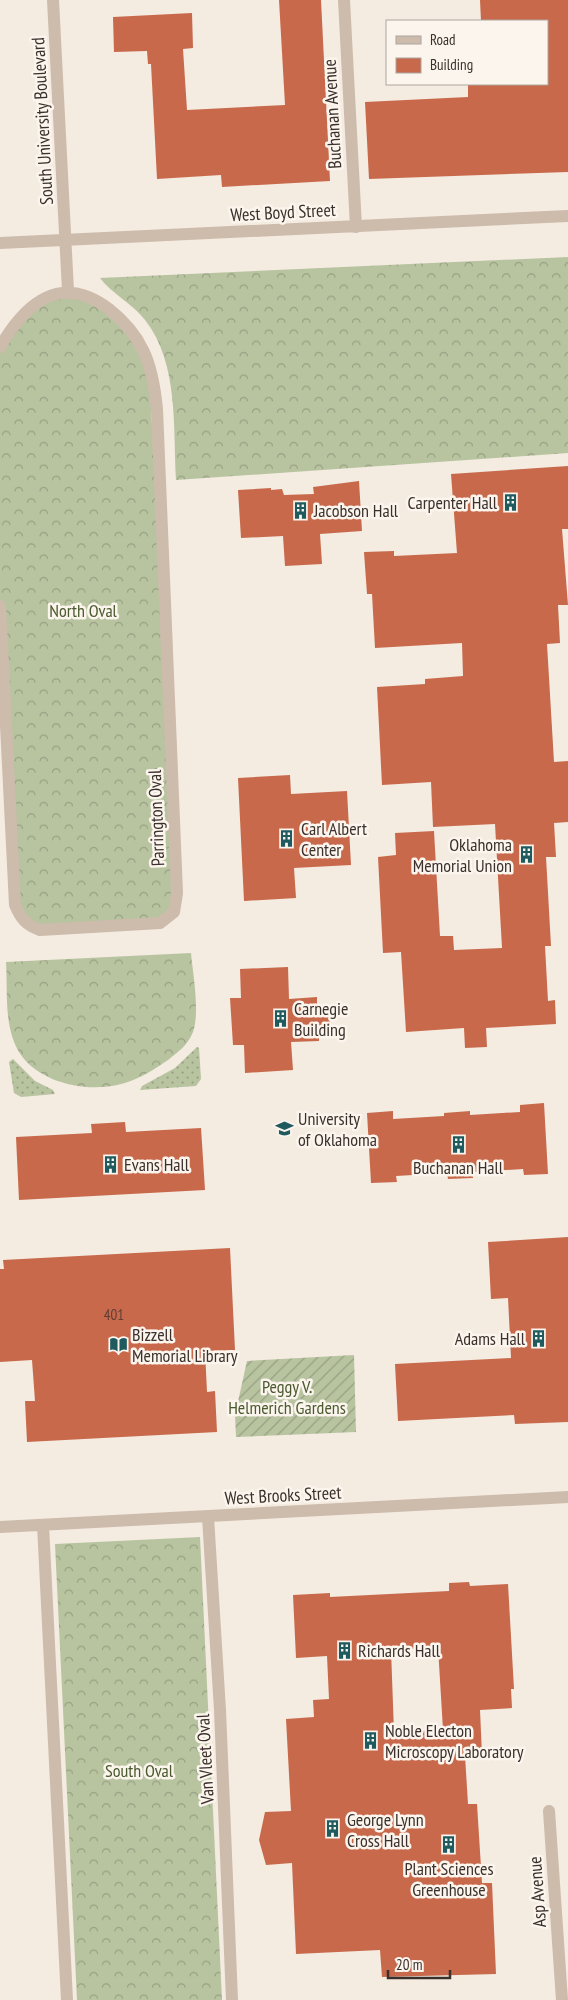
<svg xmlns="http://www.w3.org/2000/svg" width="568" height="2000" font-family="'PT Sans Narrow',sans-serif">
<style>
.grass{fill:url(#grass-dots)}
.forest{fill:url(#forest-crowns)}
.garden{fill:url(#garden-furrows)}
.building{fill:#c8694b;fill-rule:evenodd}
.lines{fill:none;stroke-linecap:round;stroke-linejoin:round}
.minor{stroke:#cdbbac;stroke-width:12}
.labels{text-anchor:middle;dominant-baseline:central;stroke-width:5;stroke-linejoin:round;paint-order:stroke}
.number-label{font-size:15px;fill:#5e3e33}
.street-label{font-size:18px;fill:#3b302b;stroke:#fbf5ee}
.poi-label{font-size:18px;fill:#3b302b;stroke:#fbf5ee;text-anchor:start}
.park-label{font-size:18px;fill:#4a5a2e;stroke:#fbf5ee}
</style>
<defs>
<pattern id="grass-dots" width="8" height="8" patternUnits="userSpaceOnUse" patternTransform="scale(1.25)"><rect width="8" height="8" fill="#b8c4a0"/><path d="M2 2h.1M6 6h.1" fill="none" stroke="#97a083" stroke-width="1.8" stroke-linecap="round"/></pattern>
<pattern id="forest-crowns" width="20" height="18" patternUnits="userSpaceOnUse" patternTransform="scale(1.25)"><rect width="20" height="18" fill="#b8c4a0"/><path d="M2 6a3 3 0 1 1 6 0M12 15a3 3 0 1 1 6 0" fill="none" stroke="#97a083"/></pattern>
<pattern id="garden-furrows" width="10" height="10" patternUnits="userSpaceOnUse" patternTransform="scale(1.25)"><rect width="10" height="10" fill="#b8c4a0"/><path d="M-1 1l2-2M0 10L10 0M9 11l2-2" fill="none" stroke="#97a083"/></pattern>
</defs>
<rect width="100%" height="100%" fill="#f4ebe1"/>
<path class="grass" d="M197,1047L199,1048L201,1079L196,1086L140,1090L142,1086L175,1068Z
M13,1059L35,1081L53,1090L55,1094L21,1097L14,1093L9,1062Z"/>
<path class="forest" d="M568,257V453L176,480C173,428 179,363 145,320C132,303 112,294 100,278Z
M68,291L123,319L149,369L177,893L167,918L58,930L20,917L0,606V347L23,317Z
M191,953C193,975 200,1012 193,1032C188,1045 178,1052 168,1060C152,1071 136,1081 117,1085C85,1092 41,1083 21,1055C3,1029 8,992 6,962Z
M200,1537L222,2000H77L55,1544Z"/>
<path class="garden" d="M354,1355L356,1432L236,1437L235,1415L247,1361Z"/>
<path class="building" d="M279,0H321L330,181L222,187L221,175L157,179L151,64H148L147,51L114,52L113,17L192,13L193,48L183,49L187,110L285,105Z
M480,0H568V172L369,179L365,102L468,97V84H547V21H481Z
M568,466V529H562L568,605H558L560,643L547,644L554,762L568,761V822L554,823L556,857H546L551,946H545L548,1001L555,1000L556,1024L486,1028L487,1047L465,1048L464,1028L406,1032L401,952L383,953L378,857L396,855L395,833L434,831L440,936H453L454,950L502,948L495,824L433,827L431,782L382,785L377,687L425,684V679L463,676L462,643L375,648L372,594H367L364,552L394,551V556L457,553L451,474Z
M359,481L362,531L320,534L322,564L285,566L283,536L241,538L238,490L271,488V490L282,489L284,495L314,494L313,487Z
M290,775L291,794L347,791L351,865L294,868L296,898L244,901L238,778Z
M288,967L289,999L317,997V1005H329L330,1031L319,1032V1041L291,1042L293,1070L245,1073L244,1045H233L230,998H241L240,969Z
M544,1103L548,1174L524,1175L523,1169L473,1172V1178L448,1179L447,1173L396,1176L397,1182L371,1183L367,1113L393,1111V1119L444,1116V1113L470,1111V1115L520,1112V1105Z
M125,1122L126,1132L201,1128L205,1190L19,1200L16,1137L92,1133L91,1124Z
M568,1237V1422L515,1424L514,1415L398,1421L395,1364L511,1358L508,1298L491,1299L488,1242Z
M230,1248L235,1350L205,1351L207,1392L215,1391L217,1432L27,1442L25,1401H35L32,1360L0,1362V1269H4L3,1260Z
M469,1582L470,1586L508,1584L514,1689H511L512,1708L480,1710L482,1755L465,1756L468,1804H477L482,1883H492L496,1974L382,1977L380,1950L296,1954L292,1863L266,1865L259,1840L265,1812L291,1811L286,1719L314,1717L313,1700L329,1699L327,1656L296,1658L293,1595L330,1593V1597L449,1591V1583ZM438,1647L443,1730L394,1732L391,1650Z"/>
<g class="lines">
<path class="minor" d="M53,0L68,291
M344,0L356,227
M0,243L568,216
M0,347C26,302 61,273 109,309C124,321 135,333 143,350C152,368 155,389 157,409L177,893L174,912L160,923L40,930C26,925 21,919 15,905L0,606
M208,1517L220,1710L232,2000
M43,1525L67,2000
M0,1527L568,1497
M549,1811L562,2000"/>
</g>
<defs>
<symbol id="building-bare" viewBox="-9 -9 18 18"><path d="M-4-6H4V6H1V3H-1V6H-4ZM-2.5-4.3h1.7v1.8h-1.7ZM.8-4.3h1.7v1.8H.8ZM-2.5-1h1.7V.8h-1.7ZM.8-1h1.7V.8H.8Z" fill="#1f5a5e" stroke="#fbf5ee" stroke-width="2.5" paint-order="stroke"/></symbol>
<symbol id="university-bare" viewBox="-9 -9 18 18"><path d="M0-5L7-2L0 1L-7-2ZM-4 1L0 2.5L4 1V4Q0 6-4 4Z" fill="#1f5a5e" stroke="#fbf5ee" stroke-width="2.5" paint-order="stroke"/></symbol>
<symbol id="library-bare" viewBox="-9 -9 18 18"><path d="M-6-4Q-3-5.5-.7-3.5V5Q-3 3-6 4ZM6-4Q3-5.5 .7-3.5V5Q3 3 6 4Z" fill="#1f5a5e" stroke="#fbf5ee" stroke-width="2.5" paint-order="stroke"/></symbol>
</defs>
<g fill-rule="evenodd">
<use href="#building-bare" x="498" y="490" width="25" height="25"/>
<use href="#building-bare" x="288" y="498" width="25" height="25"/>
<use href="#building-bare" x="274" y="826" width="25" height="25"/>
<use href="#building-bare" x="514" y="842" width="25" height="25"/>
<use href="#building-bare" x="268" y="1006" width="25" height="25"/>
<use href="#university-bare" x="272" y="1116" width="25" height="25"/>
<use href="#building-bare" x="446" y="1132" width="25" height="25"/>
<use href="#building-bare" x="98" y="1152" width="25" height="25"/>
<use href="#building-bare" x="526" y="1326" width="25" height="25"/>
<use href="#library-bare" x="106" y="1332" width="25" height="25"/>
<use href="#building-bare" x="332" y="1638" width="25" height="25"/>
<use href="#building-bare" x="358" y="1728" width="25" height="25"/>
<use href="#building-bare" x="320" y="1816" width="25" height="25"/>
<use href="#building-bare" x="436" y="1832" width="25" height="25"/>
</g>
<g class="labels">
<g class="number-label">
<text x="114" y="1314">401</text>
</g>
<g class="street-label">
<text transform="translate(332 114) rotate(-93)">Buchanan Avenue</text>
<text transform="translate(42 121) rotate(-93)">South University Boulevard</text>
<text transform="translate(283 212) rotate(-3)">West Boyd Street</text>
<text transform="translate(156 818) rotate(-92)">Parrington Oval</text>
<text transform="translate(283 1495) rotate(-3)">West Brooks Street</text>
<text transform="translate(205 1759) rotate(-93)">Van Vleet Oval</text>
<text transform="translate(537 1892) rotate(-94)">Asp Avenue</text>
</g>
<g class="poi-label">
<text x="497" y="502" text-anchor="end">Carpenter Hall</text>
<text x="314" y="510">Jacobson Hall</text>
<text x="301" y="828">Carl Albert<tspan x="301" dy="21">Center</tspan></text>
<text x="512" y="844" text-anchor="end">Oklahoma<tspan x="512" dy="21">Memorial Union</tspan></text>
<text x="294" y="1008">Carnegie<tspan x="294" dy="21">Building</tspan></text>
<text x="298" y="1118">University<tspan x="298" dy="21">of Oklahoma</tspan></text>
<text x="124" y="1164">Evans Hall</text>
<text x="458" y="1167" text-anchor="middle">Buchanan Hall</text>
<text x="132" y="1334">Bizzell<tspan x="132" dy="21">Memorial Library</tspan></text>
<text x="525" y="1338" text-anchor="end">Adams Hall</text>
<text x="358" y="1650">Richards Hall</text>
<text x="385" y="1730">Noble Electon<tspan x="385" dy="21">Microscopy Laboratory</tspan></text>
<text x="347" y="1819">George Lynn<tspan x="347" dy="21">Cross Hall</tspan></text>
<text x="449" y="1868" text-anchor="middle">Plant Sciences<tspan x="449" dy="21">Greenhouse</tspan></text>
</g>
<g class="park-label">
<text x="83" y="610">North Oval</text>
<text x="287" y="1386">Peggy V.<tspan x="287" dy="21">Helmerich Gardens</tspan></text>
<text x="139" y="1770">South Oval</text>
</g>
</g>
<rect x="386" y="20" width="162" height="65" fill="#fbf5ee" stroke="#aea6a0"/>
<rect x="396" y="36" width="25" height="8" fill="#cdbbac" stroke="#aea6a0"/>
<text x="430" y="45" font-size="15" fill="#3b302b">Road</text>
<rect x="396" y="58" width="25" height="15" fill="#c8694b" stroke="#aea6a0"/>
<text x="430" y="70" font-size="15" fill="#3b302b">Building</text>
<path d="M388 1970v8h62v-8" fill="none" stroke="#3b302b" stroke-width="2.5"/>
<text x="396" y="1970" font-size="15" fill="#3b302b" stroke="#fbf5ee" stroke-width="4" paint-order="stroke">20 m</text>
</svg>
